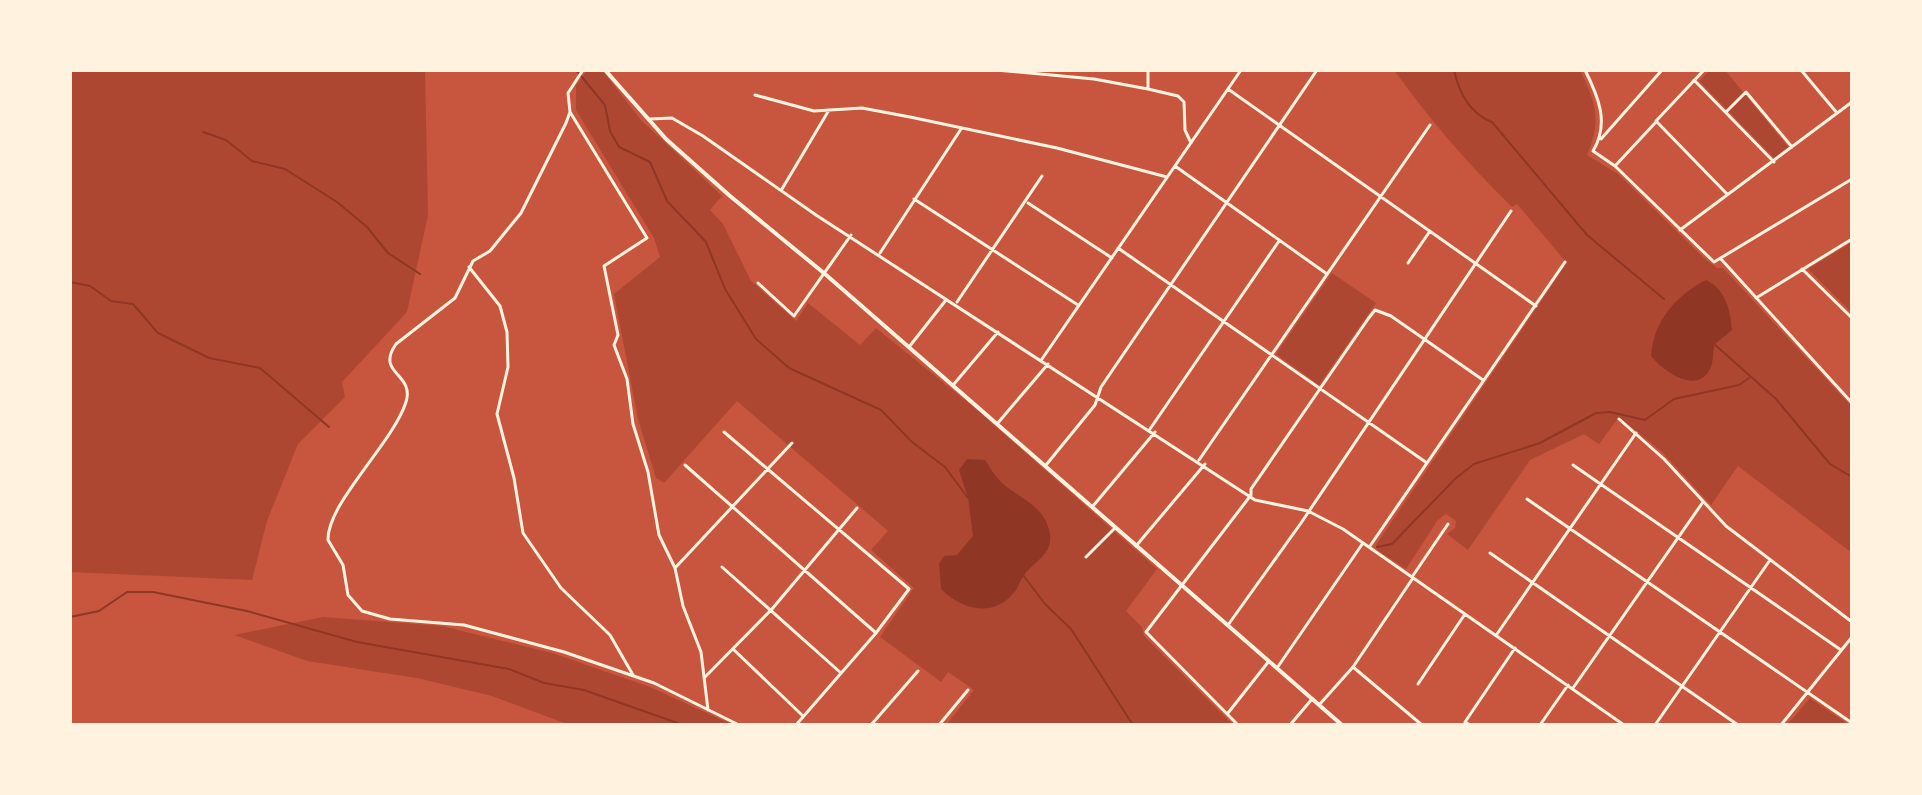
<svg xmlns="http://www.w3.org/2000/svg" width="1922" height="795" font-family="Barlow,sans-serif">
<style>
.green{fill:#ae4732}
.water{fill:#8f3625}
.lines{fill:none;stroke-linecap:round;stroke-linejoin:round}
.stream{stroke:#8f3625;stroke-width:2}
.minor{stroke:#fff3e0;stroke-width:3}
.tertiary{stroke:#fff3e0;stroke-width:4}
</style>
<rect width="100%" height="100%" fill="#c8553d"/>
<path class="green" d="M70,70H425L428,215L407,312L342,382L345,397L298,444L267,521L252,580L70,572Z
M587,70H602L641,120L722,196L710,210L723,224L751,281L796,321L808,303L860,345L876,328L976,409L1157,569L1126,611L1142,627L1144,636L1233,725H946L974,690L948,672L941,682L880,637L914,588L871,550L888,531L737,401L664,483L656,478L638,419L614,294L660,257L654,238L576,110V86Z
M1394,70H1580C1596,104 1602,120 1587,155L1618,174L1704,258L1717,268H1723L1852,407V553L1738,466L1711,505L1662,452L1619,417L1599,444L1584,434L1530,460L1468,550L1447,534L1455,528L1456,521L1446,514L1438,520L1406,569L1377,550L1376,545L1567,263L1517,204L1512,207C1468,164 1430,120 1394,70Z
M1710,70H1725L1788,147L1774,158L1699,81Z
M1852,242V313L1808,269Z
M1332,273L1376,303L1319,385L1276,354Z
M323,617L442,626L552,653L650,687L733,725H570L492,696L417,678L307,661L234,635Z
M1810,698L1811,699L1845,722L1842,725H1787Z"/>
<path class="water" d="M1706,280C1726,290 1730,309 1732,330L1715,344C1712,352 1714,362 1710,369C1697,396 1662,370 1651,356C1654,321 1675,296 1706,280Z
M967,459L985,460C990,467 994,475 1000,481C1017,498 1045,504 1050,534C1053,554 1035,561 1025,574C1021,579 1019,585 1016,590C995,619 962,610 941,589L939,564L944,556L957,555L973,536L968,498L959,470Z"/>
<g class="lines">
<path class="stream" d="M576,70L605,105L610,131L619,147L650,162L667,201L706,242L725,289L756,339L789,368L881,410L912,442L945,467L968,498
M1454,70C1459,93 1469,113 1492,122L1587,235L1664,299
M203,132L226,140L252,161L285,169L337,202L367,227L388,253L420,274
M70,282L90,286L111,301L133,304L158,333L209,358L260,368L329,427
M1713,343L1776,399L1830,464L1852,477
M1377,547L1392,544L1456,478L1474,464L1540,443L1596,413L1610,412L1645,420L1674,399L1739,385L1749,378
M1023,575L1045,604L1071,629L1133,725
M70,617L99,611L127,592H153L247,611L357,642L509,669L544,683L584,690L683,725"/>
<path class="minor" d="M583,70L568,93L570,112L566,123L521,213L490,251L473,261L455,298L396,344C375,374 415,373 406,402C393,443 327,503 328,540L343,565L348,595L362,611L390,619L464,625L564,652L654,683L739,725
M996,70L1094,79L1148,89
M1148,70V89L1178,96L1184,102L1185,130L1191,143
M1585,70C1598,96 1610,123 1593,151L1615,166L1714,262L1852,179
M1704,70L1656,121L1727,194
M1801,70L1837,113
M1694,80L1774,162
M1228,89L1536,306
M755,95L814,111L862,108L910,117L1057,148L1167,177
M570,112L647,238L604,266L618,335L614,345L627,379L633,424L648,472L659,535L675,568L683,606L701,652L708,710
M1726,112L1746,92L1792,147
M650,119L672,118L703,136L816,215L1255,500L1308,511L1343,529L1624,725
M1601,139L1662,70
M1175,166L1327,274
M1615,166L1656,122
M782,189L829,110
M914,199L1078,305
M1028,203L1112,258
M1680,230L1852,102
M1118,248L1427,463
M880,253L961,129
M1721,259L1852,403
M1408,263L1430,231
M469,267L500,306L507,332L508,367L497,414L514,478L523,533L561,588L610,635L633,675
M1802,269L1852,318
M758,283L794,316L851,235
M1756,298L1852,239
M957,302L1042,176
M909,347L946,300
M1042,359L1241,70
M954,384L998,332
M1619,419L1664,459L1726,526L1852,622
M997,424L1048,364
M1150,429L1279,241
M724,432L909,589L876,633L796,725
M1199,460L1430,125
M685,465L876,633
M1046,465L1095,405L1101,387L1317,70
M1573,465L1841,650
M1527,499L1852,723
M1093,506L1155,432
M1136,546L1205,464
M1370,546L1565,262
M1490,553L1738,725
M1086,557L1115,528
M722,567L841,673
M675,568L792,443
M1412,577L1448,524
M1228,625L1301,523L1511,211
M1497,634L1636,433
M734,650L803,716
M1353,667L1422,725
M1277,668L1363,543
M705,677L772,609L857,508
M1418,684L1465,614
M1573,688L1703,502
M1319,705L1353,667L1413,578
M1228,713L1269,661
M871,725L918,671
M939,725L968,690
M1238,725L1146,632L1251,495V489L1368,319L1375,310L1391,316L1483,380
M1290,725L1312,699
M1470,725L1465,722L1515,648
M1540,725L1568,685
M1655,725L1770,560
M1781,725L1852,637"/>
<path class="tertiary" d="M605,70L666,139L730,196L825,274L1342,725"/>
</g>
<rect width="1922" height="795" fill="none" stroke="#fff3e0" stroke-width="144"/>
</svg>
